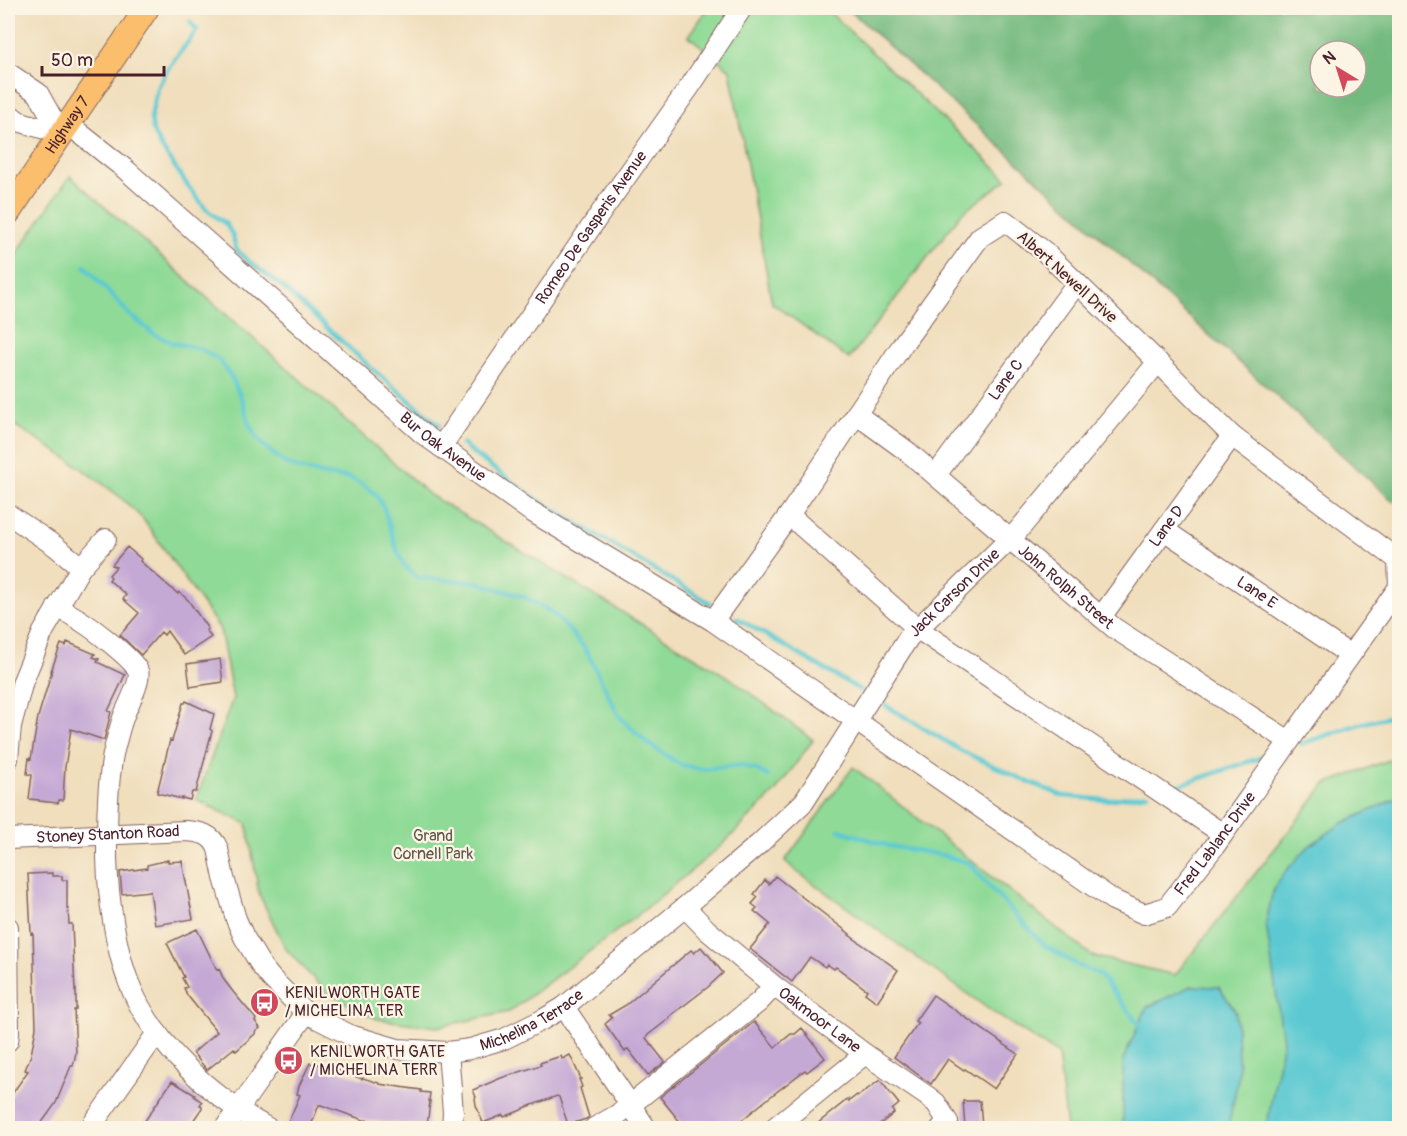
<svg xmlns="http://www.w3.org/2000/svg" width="1407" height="1136" font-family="Pangolin,sans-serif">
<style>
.green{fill:#8fda96;stroke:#6c7c60;stroke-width:1.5}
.forest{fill:#73ba7f;stroke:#5e6c55;stroke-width:1.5;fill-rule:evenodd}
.water{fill:#5cc9d2;stroke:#53747e;stroke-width:1.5}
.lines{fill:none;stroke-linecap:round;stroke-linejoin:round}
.stream{stroke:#5cc9d2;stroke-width:4.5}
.building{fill:#c5a9d5}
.minor-casing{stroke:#84625e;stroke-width:22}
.major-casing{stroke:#84625e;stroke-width:26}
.minor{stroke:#fff;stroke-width:20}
.major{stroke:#fabe6d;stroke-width:24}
.labels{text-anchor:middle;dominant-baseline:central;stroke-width:4.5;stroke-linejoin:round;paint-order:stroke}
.street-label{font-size:16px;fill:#4a1f2b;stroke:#fcf5e5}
.park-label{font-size:16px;fill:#5f574b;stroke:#fcf5e5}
.poi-label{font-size:16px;fill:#4a1f2b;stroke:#fcf5e5;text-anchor:start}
</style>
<rect width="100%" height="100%" fill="#fcf5e5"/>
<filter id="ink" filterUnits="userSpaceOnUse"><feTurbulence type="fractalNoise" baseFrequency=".0167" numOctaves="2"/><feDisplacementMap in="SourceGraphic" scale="12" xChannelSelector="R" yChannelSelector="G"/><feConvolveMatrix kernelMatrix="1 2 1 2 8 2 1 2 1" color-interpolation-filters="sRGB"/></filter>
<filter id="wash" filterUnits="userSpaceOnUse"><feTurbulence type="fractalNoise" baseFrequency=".008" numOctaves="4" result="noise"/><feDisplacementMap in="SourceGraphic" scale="24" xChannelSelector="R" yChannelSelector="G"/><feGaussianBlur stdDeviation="1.35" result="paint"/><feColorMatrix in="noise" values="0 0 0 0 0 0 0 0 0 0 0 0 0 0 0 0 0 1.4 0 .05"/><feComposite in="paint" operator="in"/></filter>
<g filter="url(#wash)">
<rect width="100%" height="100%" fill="#f0debc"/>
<path class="green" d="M708,8H825L1007,179L961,214L849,359L772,303L730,70L689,36Z
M70,176L430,495L730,678L813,740L776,791L721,846L639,914L509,1012L437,1027L377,1019L326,992L286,949L259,894L247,824L196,800L233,698L220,629L143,519L119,496L74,463L8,421V266Z
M1399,756V1128H1065L1066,1120L1058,1054L994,1013L796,871L785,861L853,767L1092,956L1175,975L1326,784Z"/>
<path class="forest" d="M847,8H1399L1400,496L1394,502ZM1320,51H1356V87H1320Z"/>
<path class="water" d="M1399,797V1128H1266L1283,1041L1266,923L1273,891L1284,873L1309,846L1341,824Z
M1191,986L1219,987L1236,1012L1239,1074L1228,1128H1123V1060L1147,1007Z"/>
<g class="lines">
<path class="stream" d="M190,22L197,30L167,70L157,89L151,117L153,132L162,148L190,189L207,210L226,224L233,236L236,249L247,260L279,284L370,367L439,425
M85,266L130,315L154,334L173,343L201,349L219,360L232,378L243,402L249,424L258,440L271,452L285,463L300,469L326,475L350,478L363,485L376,494L384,508L397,550L404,565L418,578L475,582L525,597L553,613L569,630L586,650L619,716L647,743L681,765L702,769L740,765L757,770L768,776
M462,444L476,456L536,499L710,603
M737,618L860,690
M885,705L962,751L1024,780L1063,796L1106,800L1148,794
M1301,744L1360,724L1400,714
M1171,788L1271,754
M839,830L889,846L942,855L969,863L995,893L1044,945L1079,966L1100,975L1139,1024"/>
</g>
<g id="blocks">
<path class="building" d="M127,547L141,559L140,561L178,594L179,592L188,600L208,629L206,630L211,637L184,655L167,631L164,635L161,632L141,655L120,635L139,613L123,599L126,595L109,580L111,577L109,575L116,567L112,565Z
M67,642L95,654L93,657L99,659L97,662L125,675L108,711L111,712L104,740L71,729L65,767L63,800H59L58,803L39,801V800L29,799L32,775L27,774L29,758L31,759L38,717L52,671H51L61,644L66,646Z
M220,659L223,682L190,687L187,664Z
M186,701L214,714L210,729L212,731L196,792H192L190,800L182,798V799L157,793L170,740L172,741L183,703H185Z
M168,860V862L182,861L193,919L155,925L150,891L122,894L120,872L147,868V865Z
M52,873V876H62V880H67V909H68L69,924H72L75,991L76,990V1010H74L76,1053L73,1066H71L56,1103L38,1128H8V1100L28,1071L25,1070L31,1055L36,1028L33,933L31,934L28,874Z
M775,876L850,934L849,935L898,970L877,1002L865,993L867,990L836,967L834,969L827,964L825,967L810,957L792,982L750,949L770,924L754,911L757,908L752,904L758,897L754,894L765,880L769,884Z
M197,929L217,970L219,969L224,980L234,993L256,1019L255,1021L260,1028L255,1032L256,1033L236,1051L234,1048L207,1070L193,1053L217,1032L187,995L184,988L187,987L182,978L184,977L167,943Z
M701,947L706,953H707L723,973L708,987L669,1017L670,1018L648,1035L646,1038L665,1062L648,1075L628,1049L625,1052L605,1024L612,1018L609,1015L626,1005L691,950L694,953Z
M933,995L1018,1054L994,1089L965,1069L964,1070L948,1059L931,1084L894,1057L918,1023L915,1021Z
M754,1022L775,1047L791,1034H795L802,1028L825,1058L807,1072L805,1070L770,1097L732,1128H685L660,1097Z
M570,1055L581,1079H579L582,1087L580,1088L589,1117L586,1119L568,1125L559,1097L557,1096L524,1108V1109L504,1117L503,1115L483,1123L476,1105L475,1098L476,1097L473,1090L501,1078L541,1065L540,1063L561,1056L562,1059Z
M310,1063L317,1066L318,1064H321L362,1079L363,1078L379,1083V1084L421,1090V1092L430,1093L429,1101H430L427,1127L364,1120L321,1105H319L310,1128H296L287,1125L300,1095L297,1094L299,1086Z
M880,1080L899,1104L892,1110L894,1113L883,1122L873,1128H812L848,1099L849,1101L857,1095L858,1096Z
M172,1081L195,1095L194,1096L202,1102L200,1105L202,1106V1108L188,1128H140Z
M963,1101H980L982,1128H965Z"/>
</g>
</g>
<g filter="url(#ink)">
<use href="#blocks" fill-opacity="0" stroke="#84625e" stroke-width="1.5"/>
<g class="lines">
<defs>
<g id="minor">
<path d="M8,73L38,93L61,134"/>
<path d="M8,113L18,121L61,134"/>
<path id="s1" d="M68,124L125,169L423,434L529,510L713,621L1113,900L1144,914L1167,907L1214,847L1399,587L1398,560L1232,436L1158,362L1045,252L1005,221L980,237L905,341L789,515L713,621"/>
<path id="s2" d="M856,414L908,452L1114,628L1289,741"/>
<path id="s3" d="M441,447L602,211L691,85L742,8"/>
<path id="s4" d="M936,475L1077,283"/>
<path d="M8,514L55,546L81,567"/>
<path d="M789,515L918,629L1223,834"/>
<path id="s5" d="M1164,530L1350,655"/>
<path d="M57,607C66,612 76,617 84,623C95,630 134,660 138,671C142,681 126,708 123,718C119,730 116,742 113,754C107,788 107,823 107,858C108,896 115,948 129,983C153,1045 212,1097 268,1128"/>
<path id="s6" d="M1101,617L1232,436"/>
<path d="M8,759L11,726L23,681L43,632L81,567L106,539"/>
<path id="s7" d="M8,839L186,831C201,832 212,834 218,849L224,878L236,919L244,937L262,967L271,978L306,1013L350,1035L398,1049L448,1052L470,1049L504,1039L542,1020L564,1007L685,907L759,844L804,802L909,637L1017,532L1158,362"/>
<path id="s8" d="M685,907L707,930L774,986L865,1054L927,1096L936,1103L948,1122L941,1128"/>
<path d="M8,927L9,1034L8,1041"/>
<path d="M564,1007L646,1128"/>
<path d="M448,1052L453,1112L452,1128"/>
<path d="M90,1128L157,1033"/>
<path d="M225,1128L306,1013"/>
<path d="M594,1128L617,1115L643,1095L759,1002L774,986"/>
<path d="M774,1128L865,1054"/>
</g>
<g id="major">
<path id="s9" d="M8,213L147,8"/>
</g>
</defs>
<use href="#minor" class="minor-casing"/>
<use href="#major" class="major-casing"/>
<use href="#minor" class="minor"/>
<use href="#major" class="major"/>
</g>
</g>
<defs>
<symbol id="bus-disc" viewBox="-11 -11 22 22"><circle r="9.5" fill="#d1495b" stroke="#fcf5e5"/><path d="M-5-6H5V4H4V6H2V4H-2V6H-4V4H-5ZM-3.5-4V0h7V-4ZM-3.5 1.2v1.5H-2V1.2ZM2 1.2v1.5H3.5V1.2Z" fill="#fff"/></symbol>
</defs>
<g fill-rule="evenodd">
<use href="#bus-disc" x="248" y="986" width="33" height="33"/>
<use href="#bus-disc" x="272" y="1044" width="33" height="33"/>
</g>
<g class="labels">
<g class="street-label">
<text stroke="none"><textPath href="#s9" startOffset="106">Highway 7</textPath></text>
<text stroke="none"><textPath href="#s3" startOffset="266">Romeo De Gasperis Avenue</textPath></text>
<text transform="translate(1067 277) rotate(42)">Albert Newell Drive</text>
<text stroke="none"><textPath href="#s4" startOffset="118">Lane C</textPath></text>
<text stroke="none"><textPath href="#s1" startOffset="495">Bur Oak Avenue</textPath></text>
<text stroke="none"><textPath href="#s6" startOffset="112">Lane D</textPath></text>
<text stroke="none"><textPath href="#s2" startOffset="272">John Rolph Street</textPath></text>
<text stroke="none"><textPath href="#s7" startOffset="1258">Jack Carson Drive</textPath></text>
<text stroke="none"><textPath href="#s5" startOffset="112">Lane E</textPath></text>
<text stroke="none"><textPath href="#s7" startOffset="100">Stoney Stanton Road</textPath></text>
<text stroke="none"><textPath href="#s1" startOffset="1442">Fred Lablanc Drive</textPath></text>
<text stroke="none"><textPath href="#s7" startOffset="648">Michelina Terrace</textPath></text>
<text stroke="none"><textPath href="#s8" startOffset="176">Oakmoor Lane</textPath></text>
</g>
<g class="park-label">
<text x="433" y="836">Grand<tspan x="433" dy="18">Cornell Park</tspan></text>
</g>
<g class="poi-label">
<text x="285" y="993">KENILWORTH GATE<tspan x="285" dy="18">/ MICHELINA TER</tspan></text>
<text x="310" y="1052">KENILWORTH GATE<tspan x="310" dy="18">/ MICHELINA TERR</tspan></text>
</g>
</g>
<rect width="1407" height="1136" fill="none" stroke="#fcf5e5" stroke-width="30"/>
<g transform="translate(1338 69) rotate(322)"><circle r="28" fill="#fcf5e5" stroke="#b59f9b" stroke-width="1.5"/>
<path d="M0-4.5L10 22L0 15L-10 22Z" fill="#d1495b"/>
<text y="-9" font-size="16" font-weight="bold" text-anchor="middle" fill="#4a1f2b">N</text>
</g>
<path d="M42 66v9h122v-9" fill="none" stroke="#4a1f2b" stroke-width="3"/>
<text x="51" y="66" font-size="18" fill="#4a1f2b" stroke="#fcf5e5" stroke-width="4.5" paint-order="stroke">50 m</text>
</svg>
